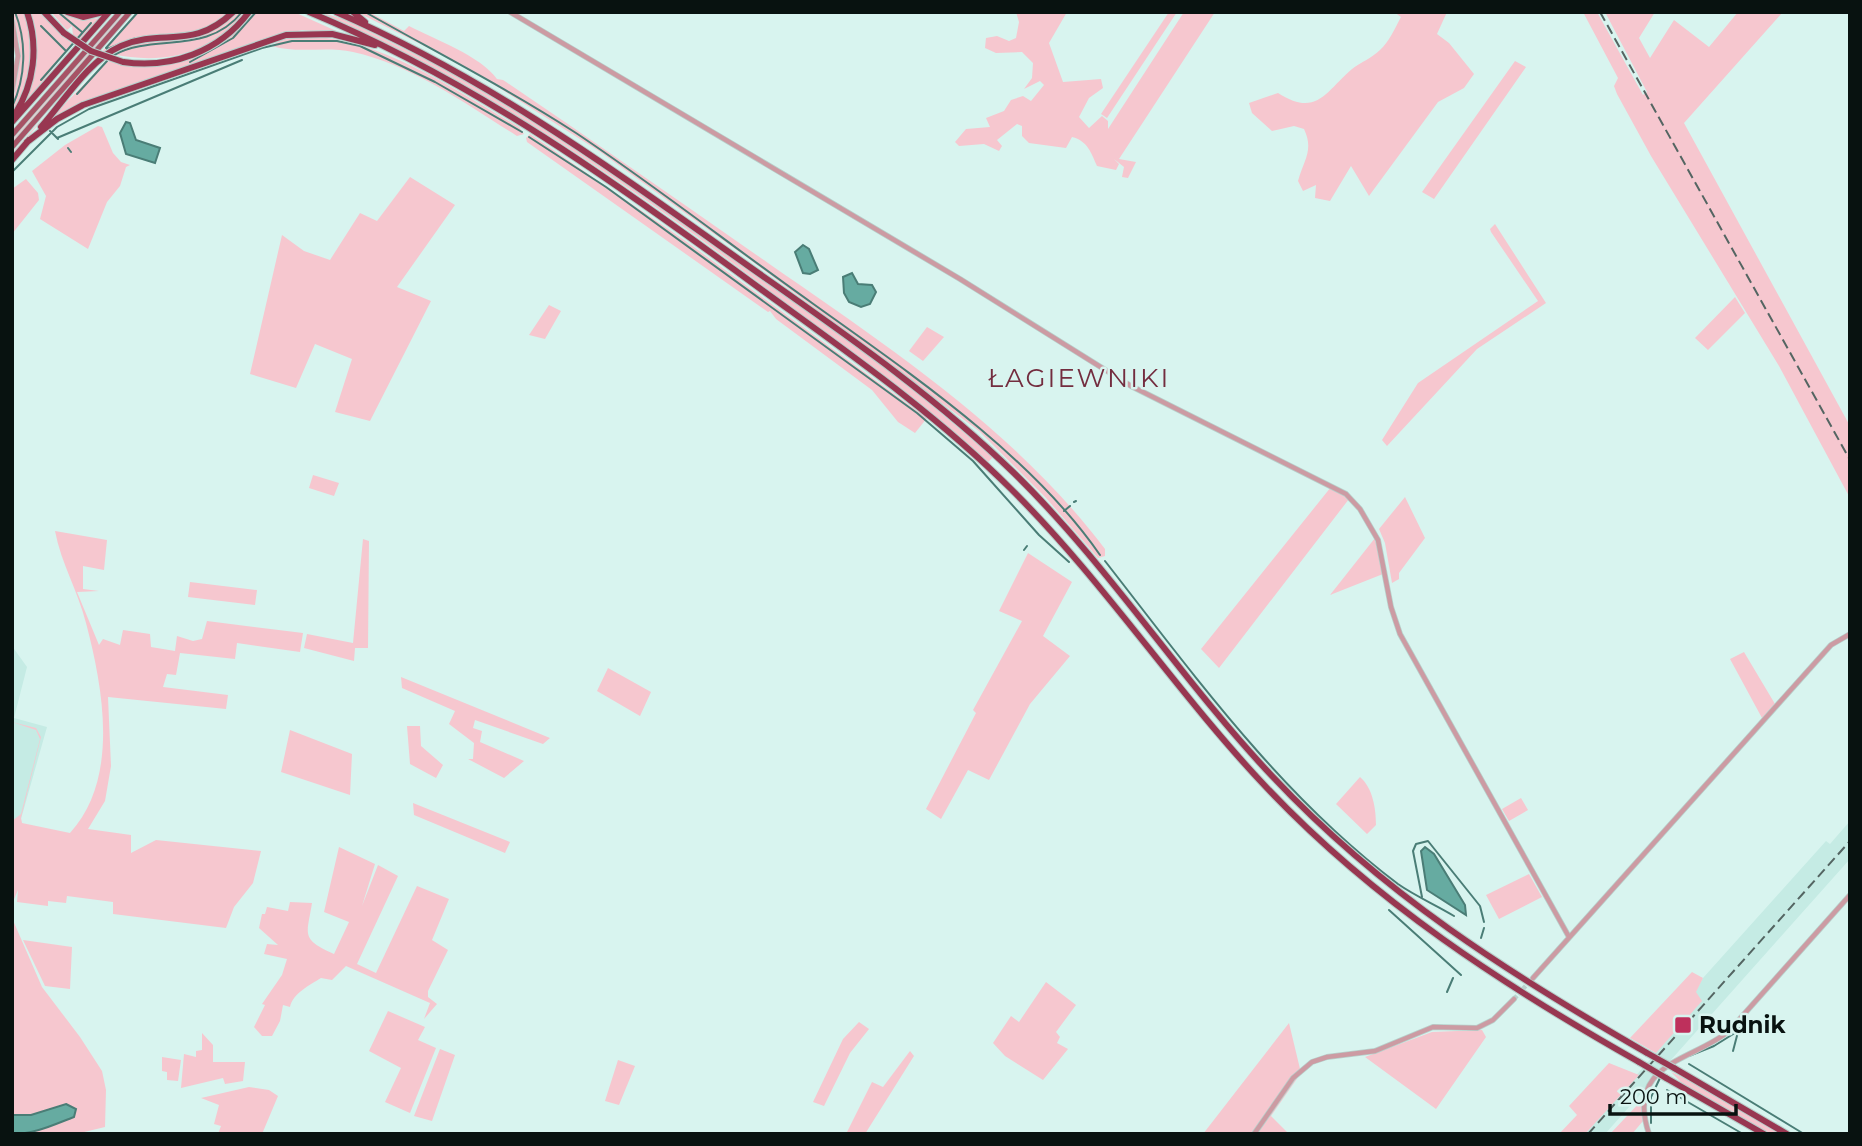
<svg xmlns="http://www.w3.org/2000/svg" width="1862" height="1146" font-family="Montserrat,sans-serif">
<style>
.built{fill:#c5ebe4}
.green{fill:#f6c7cf}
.water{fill:#66aba1;stroke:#4a7d76;stroke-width:2}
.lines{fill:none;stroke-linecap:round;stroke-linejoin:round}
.stream{stroke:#4a7d76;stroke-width:2}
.minor-tunnel{stroke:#b9d2ce;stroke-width:4.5;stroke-dasharray:4.5 2;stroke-linecap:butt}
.minor-casing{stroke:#b7d0cb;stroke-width:6}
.major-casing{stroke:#b7d0cb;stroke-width:7}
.highway-casing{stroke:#b7d0cb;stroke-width:8}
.minor{stroke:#cc9ba3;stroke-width:4.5}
.major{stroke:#a75366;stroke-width:5}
.highway{stroke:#983751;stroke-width:6}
.rail{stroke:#546562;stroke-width:2;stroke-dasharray:10 5;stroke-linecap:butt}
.highway-bridge-casing{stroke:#b7d0cb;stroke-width:8;stroke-linecap:butt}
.highway-bridge{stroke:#983751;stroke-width:6}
.poi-dot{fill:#be305c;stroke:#d8f4ef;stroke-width:2.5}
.labels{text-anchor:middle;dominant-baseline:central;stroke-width:5;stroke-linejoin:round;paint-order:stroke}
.poi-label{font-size:23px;font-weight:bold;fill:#081210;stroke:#d8f4ef;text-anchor:start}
.quarter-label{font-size:26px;letter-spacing:2px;fill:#732d3f;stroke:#d8f4ef}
</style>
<rect width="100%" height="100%" fill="#d8f4ef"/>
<path class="built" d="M12,646L27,667L14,718L47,727L21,819L12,832Z
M1850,821V859L1605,1134H1585L1701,1001L1695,992L1703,978L1826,841L1830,844Z"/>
<path class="green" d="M12,12H24C36,48 30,81 12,113L20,47Z
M30,12H40L72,44L24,105C35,75 44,43 30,12Z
M51,12C70,12 79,21 101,18L81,40L73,35L72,26L67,30Z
M124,12H126L12,143V140Z
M137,12H230C189,45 161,27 119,44C89,56 34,131 12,157V153Z
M237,12H245C212,55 162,65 112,54C149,27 192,58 237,12Z
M253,12H294L343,34L302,30L254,42L84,101L49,120L107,61C161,76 219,58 253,12Z
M320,12L346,20L449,71L572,145L896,375L993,457L987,463C926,408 861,360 796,311C644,194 495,91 320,12Z
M357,12H369L404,31L409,26C434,39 481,56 497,79L503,80C592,140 680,202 768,263C889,347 1015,430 1105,549V556L1098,558L1046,498L979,431L749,259L599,151L501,89L462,65Z
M1016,12H1067L1049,43L1063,82L1101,79L1103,88L1089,98L1079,117L1089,128L1102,116L1108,121V129L1184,12H1215L1119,159L1136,162L1128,178L1122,177L1124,167L1114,159L1119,164L1116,170L1097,166C1091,153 1088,141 1072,137L1066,148L1029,143L1022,136V126L1017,124L997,140L1002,146L999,151L984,144L959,146L955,142L966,129L990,127L986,118L1004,111L1011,100L1023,96L1031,101L1044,85L1040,81L1024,89L1032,78L1033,63L1022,52L996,53L985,48L986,38L997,36L1009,41L1016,38L1019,22Z
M1169,12H1177L1107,118L1101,114Z
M1394,12H1447L1437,34L1449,43L1474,74L1464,88L1438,102L1369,196L1351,166L1330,201L1315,198L1316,185L1303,191L1298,181C1304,160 1314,150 1304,129L1294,126L1272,131L1252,113L1249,103L1278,93C1317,118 1326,91 1352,69C1361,62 1372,58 1380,50C1389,42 1395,28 1401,17Z
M1583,12H1597L1643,95L1647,92L1605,12H1655L1639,38L1650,58L1674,20L1709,47L1738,12H1783L1684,123L1850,426V498L1779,366L1651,156L1617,94L1614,86L1618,78Z
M307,36C385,40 453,89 519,127L524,134L517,136C466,104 412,65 353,52C326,46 297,54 272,46L284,38Z
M1515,61L1526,67L1434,199L1422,192Z
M98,126L102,127L113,153L121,162L130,165L126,167L120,186L107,202L88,249L40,219L46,196L32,171L65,145Z
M530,134L687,242L927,418L915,433L898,422L872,390L776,319L770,311L768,312L527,142L526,138Z
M410,177L455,205L397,287L431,301L370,421L335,412L352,359L315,344L296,388L250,374L282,235L304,251L330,260L360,213L377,221Z
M26,179L38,193L39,200L12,234V189Z
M1495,224L1546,303L1477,349L1387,446L1382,440L1418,383L1538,301L1491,232L1490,229Z
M1735,297L1745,313L1708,350L1695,338Z
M549,305L561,311L545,339L529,335Z
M927,327L944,337L923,361L909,351Z
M313,475L339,483L334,496L309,488Z
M1331,487L1349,499L1219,668L1201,649Z
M1405,497L1425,538L1399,573V579L1392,583L1385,543L1379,529Z
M55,531L107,540L104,570L83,566V589L99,591L77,592L99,645L103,639L120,645L123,630L150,634L151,647L175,651L177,636L193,641L202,639L207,621L303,633L300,652L237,643L235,659L180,653L176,675L167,674L163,687L228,695L226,709L108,697L111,766L105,801L88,829L131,835V853L156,840L261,851L253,883L234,907L226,928L113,914V902L67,896L66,903L48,901V906L17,902L18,890L12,904V821L21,814L40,739L36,730L12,722L36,728L41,737L21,818L22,823L70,833C120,778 103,688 86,623C78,591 61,563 55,531Z
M1375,538L1383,574L1330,595Z
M363,539L369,541L368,648H355L354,661L304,648L307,634L353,643Z
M1028,553L1072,582L1043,636L1070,656L1030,704L989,780L968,770L941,819L926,809L976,713L973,710L1022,621L999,611Z
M190,582L257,590L255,605L188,597Z
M1744,652L1775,704L1762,718L1730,659Z
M608,668L651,692L640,716L597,691Z
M401,677L550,738L543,744L475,720L473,728L482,731L480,742L524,761L504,778L468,759H473L474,743L449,724L455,711L402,688Z
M407,726H420L421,746L443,765L436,778L410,764Z
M290,730L352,754L350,795L281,772Z
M1360,777C1373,788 1376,809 1376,825L1367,834L1336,804Z
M1521,798L1528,810L1509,821L1502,809Z
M413,803L510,842L505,853L414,815Z
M339,847L375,864L362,906L378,865L398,876L357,964L376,973L417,886L449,899L432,940L448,950L428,991V997L437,1004L424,1019L430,1003L346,966L332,980L321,978C310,985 293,993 290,1007L283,1005L280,1021L272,1036H262L254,1027L265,1005L262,1004L282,975L287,959L264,954L267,944L278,945L259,928L262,914H265L267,907L288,911L290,902L312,903C307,935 300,939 334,954L349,922L324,912Z
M1529,874L1542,897L1499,919L1486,895Z
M12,918L42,987L80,1037L102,1071L106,1090L105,1127L76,1134H12Z
M23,940L72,947L70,989L45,986Z
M1692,972L1703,978L1696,992L1702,1001L1656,1053L1630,1038Z
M1046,982L1076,1005L1056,1032L1060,1037L1057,1043L1068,1049L1043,1080L1005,1056L993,1043L1011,1016L1019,1022Z
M388,1011L425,1027L418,1040L436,1048L410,1113L385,1102L401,1068L369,1051Z
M859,1022L869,1029L850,1053L824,1106L813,1102L843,1039Z
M1289,1023L1301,1073L1271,1116L1289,1134H1203Z
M1482,1030L1486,1037L1436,1109L1365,1057L1432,1032Z
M202,1033L213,1045V1062H245L243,1081L225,1084L223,1078L181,1088L184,1054L196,1057V1051L202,1050Z
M440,1049L455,1055L432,1121L414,1116Z
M910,1051L914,1056L865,1134H846L872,1082L883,1087Z
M162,1057L181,1060L178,1081L167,1080V1072L162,1071Z
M618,1060L635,1066L619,1105L605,1101Z
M1609,1063L1639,1075L1585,1134H1559L1577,1115L1569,1106Z
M1671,1072L1686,1079L1782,1134H1769L1683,1084Z
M249,1087L269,1090L278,1096L262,1134H218L221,1126L214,1124L219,1105L201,1098Z
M1642,1100L1643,1121L1632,1134H1610Z"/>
<path class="water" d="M126,122L130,123L136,140L160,148L155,163L126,154L120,133Z
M803,245L809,249L818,270L810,274L803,273L795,252Z
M852,273L858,284L872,285L876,292L870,304L861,307L849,302L844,293L843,277Z
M1425,847L1434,854L1465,905L1466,915L1427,890L1421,851Z
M66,1104L76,1109L74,1117C53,1125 35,1134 12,1134V1115H31Z"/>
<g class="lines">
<path class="stream" d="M58,12L82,32
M81,12H89
M365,12C436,52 508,89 576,133C657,187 733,247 812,303C911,374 1031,455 1100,555
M41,26L65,50
M106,48L138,12
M107,49L136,38
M114,55C154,33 207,56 242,12
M190,62L233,38L256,12
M41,80L91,23
M77,94L107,61
M12,107C26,77 27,42 15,12
M50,131L58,139
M529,137L606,187L917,413L973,461L1039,535L1069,562
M57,138L242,60
M68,148L71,152
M12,172L57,127L89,109L262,48L292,41H337L360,46L435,82L522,132
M1074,502L1076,501
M1064,511L1070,506
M1024,550L1027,546
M1105,561C1194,675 1281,796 1398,884C1415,896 1436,905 1454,916
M1422,897L1413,851L1416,844L1428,841L1480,906L1484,922
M1389,910L1461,975
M1481,938L1484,928
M1447,992L1453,978
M1733,1051L1739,1028
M1689,1056L1714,1046L1738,1031
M1689,1064L1804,1134
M1667,1090L1743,1134
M1651,1123V1097L1660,1078"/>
<path class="minor-tunnel" d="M1514,999L1530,981"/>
<defs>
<path id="minor" d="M510,12L960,279L1131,386L1346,494L1360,509L1378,540L1391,607L1400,634L1569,937
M12,21L18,56L12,91
M1533,978L1831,645L1850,634
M1254,1134L1293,1078L1312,1062L1327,1057L1375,1051L1433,1027L1477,1028L1493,1020L1514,999
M1649,1134C1625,1062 1693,1061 1729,1031L1850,895"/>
<path id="major" d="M12,135L120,12
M12,147L130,12"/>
<path id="highway" d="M44,12L64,33
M67,12L83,17L103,12
M309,12C475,81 618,184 762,290C847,352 935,413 1010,488C1104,581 1176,692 1267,788C1375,902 1503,985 1639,1062
M336,12C488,78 612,169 747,265C839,330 933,394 1014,473C1110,567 1181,680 1273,777C1383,894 1508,973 1647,1053
M353,12L365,22
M123,62C171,69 219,52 249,12
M15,114C34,84 39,47 27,12
M12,122L109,12
M41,127C64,101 89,60 121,46C163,28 193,51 233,12
M27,142L57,119L83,105L286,35L332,34L375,45
M12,160L29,140
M1674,1068L1787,1134
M1666,1078L1764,1134"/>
</defs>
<use href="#minor" class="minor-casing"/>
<use href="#major" class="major-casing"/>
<use href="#highway" class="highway-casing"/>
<use href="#minor" class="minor"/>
<use href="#major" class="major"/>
<use href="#highway" class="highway"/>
<path class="rail" d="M1600,12L1850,460
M1588,1134L1850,841"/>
<defs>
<path id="highway-bridge" d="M64,33L91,51L123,62
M1647,1053L1674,1068
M1639,1062L1666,1078"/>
</defs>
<use href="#highway-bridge" class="highway-bridge-casing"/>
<use href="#highway-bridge" class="highway-bridge"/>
</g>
<rect class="poi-dot" x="1674" y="1016" width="18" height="18" rx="3.5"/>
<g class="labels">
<g class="poi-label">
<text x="1699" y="1025">Rudnik</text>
</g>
<g class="quarter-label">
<text x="1079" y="378">ŁAGIEWNIKI</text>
</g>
</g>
<rect width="1862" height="1146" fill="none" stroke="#081210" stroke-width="28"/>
<path d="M1610 1104v10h126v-10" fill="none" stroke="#081210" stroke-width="3.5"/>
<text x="1620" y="1104" font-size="21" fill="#081210" stroke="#d8f4ef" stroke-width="5" paint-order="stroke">200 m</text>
</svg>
